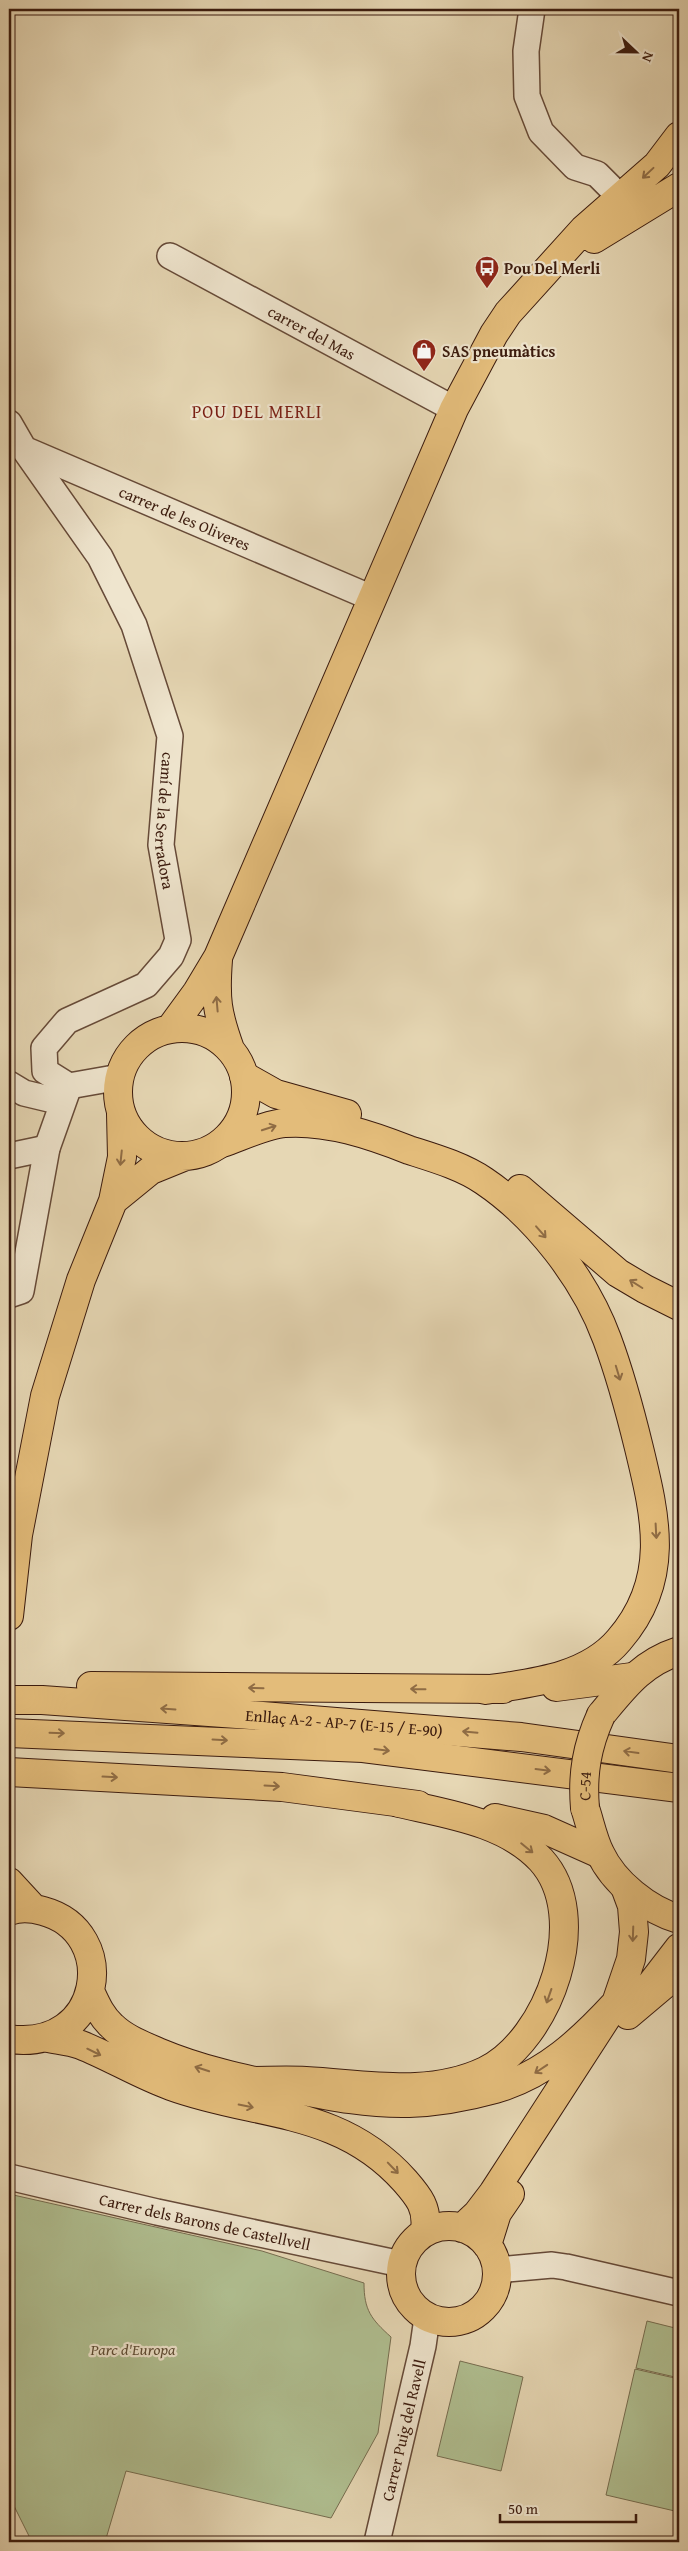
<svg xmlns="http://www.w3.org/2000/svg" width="688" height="2551" font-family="'Gentium Book Plus',serif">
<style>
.green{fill:#b0bf91;stroke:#766d50}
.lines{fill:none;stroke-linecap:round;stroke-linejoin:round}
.minor-casing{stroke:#664a38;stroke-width:28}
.major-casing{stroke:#3b1b0e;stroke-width:30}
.highway-casing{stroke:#3b1b0e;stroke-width:30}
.minor{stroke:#efe5ce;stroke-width:25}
.major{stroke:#e3bc7a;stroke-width:28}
.highway{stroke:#e3bc7a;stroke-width:28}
.highway-bridge-casing{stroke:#3b1b0e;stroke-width:30;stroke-linecap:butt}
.highway-bridge{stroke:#e3bc7a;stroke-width:28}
.oneway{stroke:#8f6c44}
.labels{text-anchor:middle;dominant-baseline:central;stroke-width:4.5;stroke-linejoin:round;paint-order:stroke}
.poi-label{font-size:16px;font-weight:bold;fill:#3b1b0e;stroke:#efe5ce;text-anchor:start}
.street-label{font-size:16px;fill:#3b1b0e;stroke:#efe5ce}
.park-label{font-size:16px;font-style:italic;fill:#5e4c35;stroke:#efe5ce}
.neighbourhood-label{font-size:18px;letter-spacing:1px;fill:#7a1f14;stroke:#efe5ce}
</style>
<rect width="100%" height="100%" fill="#e6d7b4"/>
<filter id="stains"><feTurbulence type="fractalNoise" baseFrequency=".004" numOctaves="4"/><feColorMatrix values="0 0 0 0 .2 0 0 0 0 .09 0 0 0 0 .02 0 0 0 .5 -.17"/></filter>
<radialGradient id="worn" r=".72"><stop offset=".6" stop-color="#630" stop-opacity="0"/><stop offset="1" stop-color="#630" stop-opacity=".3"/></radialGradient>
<path class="green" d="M9,2194L262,2251L364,2283C364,2310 371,2319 391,2337L378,2433L331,2518L126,2471L105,2542H32L12,2502L9,2500Z
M647,2321L679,2329V2378L636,2368Z
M460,2361L523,2377L501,2471L437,2456Z
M635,2369L679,2379V2512L606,2495Z"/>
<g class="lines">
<defs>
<g id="minor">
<path d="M532,9L526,51L527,96L541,132L575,167L597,174L621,198"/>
<path id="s1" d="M170,256L454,409"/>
<path id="s2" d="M9,423L24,449L372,598"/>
<path id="s3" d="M24,449L100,557L134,625L170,736L161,845L178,940L171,956L146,985L67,1021L44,1048L45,1071L69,1086"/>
<path d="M9,1084L24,1093L49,1099L69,1086L120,1077"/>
<path d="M9,1156L47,1148"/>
<path d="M9,1295L21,1291L47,1148L69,1086"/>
<path id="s4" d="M9,2177L157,2212L401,2264"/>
<path d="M497,2270L552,2265L566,2267L679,2293"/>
<path id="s5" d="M377,2542L423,2346L427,2318"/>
</g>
<path id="major" d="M594,239L679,187
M218,960C215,999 217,1013 230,1049
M118 1092a64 64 0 1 1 128 0a64 64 0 1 1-128 0Z
M170,1029L197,992L218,957L454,409L494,334L508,313L584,229L657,165L679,136
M113,1201L151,1170L183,1157
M9,1616L18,1535L45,1396L81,1280L113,1201L122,1157L121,1114
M9,1882L33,1908
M9,1911C20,1907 32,1908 43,1911C121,1932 103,2052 9,2039
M90,1991C96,2004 101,2016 112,2026C124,2038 142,2045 158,2052C201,2070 243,2079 289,2088C329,2096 367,2104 409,2103C438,2102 466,2097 495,2089C545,2075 582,2040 616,2003
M642,1996L679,1948
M48,2038C58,2040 71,2041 81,2045C111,2057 140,2075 171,2086C256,2117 339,2107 405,2181C419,2197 428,2208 425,2230
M401 2274a48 48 0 1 1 96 0a48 48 0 1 1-96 0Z
M462,2228L477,2214L493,2193L616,2003L631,1959L634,1932L632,1906L625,1887
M487,2245L497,2213L510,2194"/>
<g id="highway">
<path d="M244,1076L276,1094L347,1114"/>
<path d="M222,1143C240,1137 267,1124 285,1123C327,1120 371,1135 409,1150C434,1158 462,1166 484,1181C536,1216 585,1279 607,1339C620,1374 630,1411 639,1448C656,1518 671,1580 619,1640C587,1678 531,1683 485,1690"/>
<path d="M520,1189L618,1273L645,1289L679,1306"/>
<path d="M91,1686L503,1689"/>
<path d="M556,1687L632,1677"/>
<path id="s6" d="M9,1700H42L237,1714L521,1737L679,1759"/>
<path d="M601,1715C625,1686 642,1663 679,1651"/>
<path d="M9,1733L363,1748L679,1788"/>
<path d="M9,1772L282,1787L418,1805"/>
<path d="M585,1808C590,1823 593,1839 600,1853C614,1883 648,1910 679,1919"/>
<path d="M495,1818L544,1829L600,1854"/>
<path d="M628,2015L679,1972"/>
<path d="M249,2081C268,2081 287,2080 306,2081C366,2084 428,2098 485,2071C549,2040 593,1917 541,1860C506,1822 447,1814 399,1803"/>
</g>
</defs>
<use href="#minor" class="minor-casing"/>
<use href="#major" class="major-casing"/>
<use href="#highway" class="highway-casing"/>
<use href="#minor" class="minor"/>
<use href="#major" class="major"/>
<use href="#highway" class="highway"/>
<defs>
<g id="highway-bridge">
<path id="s7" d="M585,1808C582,1774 587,1746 601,1715"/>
</g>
</defs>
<use href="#highway-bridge" class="highway-bridge-casing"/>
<use href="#highway-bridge" class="highway-bridge"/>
</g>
<defs><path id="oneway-shaft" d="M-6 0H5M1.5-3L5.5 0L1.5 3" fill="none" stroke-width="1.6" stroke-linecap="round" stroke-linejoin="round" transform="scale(1.25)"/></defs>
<g class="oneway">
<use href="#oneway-shaft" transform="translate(648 173) rotate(137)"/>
<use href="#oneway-shaft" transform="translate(217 1004) rotate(-95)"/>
<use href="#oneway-shaft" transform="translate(269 1128) rotate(-18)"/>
<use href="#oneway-shaft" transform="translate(121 1158) rotate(96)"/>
<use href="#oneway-shaft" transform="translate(541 1232) rotate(49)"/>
<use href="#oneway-shaft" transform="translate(636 1284) rotate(-148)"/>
<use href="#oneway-shaft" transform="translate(618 1373) rotate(73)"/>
<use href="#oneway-shaft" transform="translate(656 1531) rotate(87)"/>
<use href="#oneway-shaft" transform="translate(256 1688) rotate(-179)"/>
<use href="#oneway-shaft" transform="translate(418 1689) rotate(-179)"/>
<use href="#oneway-shaft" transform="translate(168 1709) rotate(-176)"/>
<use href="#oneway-shaft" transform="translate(470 1732) rotate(-175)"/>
<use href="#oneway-shaft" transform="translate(57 1733) rotate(2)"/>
<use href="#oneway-shaft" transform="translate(220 1740) rotate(3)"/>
<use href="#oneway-shaft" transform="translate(382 1750) rotate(7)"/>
<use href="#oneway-shaft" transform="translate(631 1752) rotate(-172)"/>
<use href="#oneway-shaft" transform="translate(543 1770) rotate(7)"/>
<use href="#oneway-shaft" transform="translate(110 1777) rotate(3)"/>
<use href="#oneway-shaft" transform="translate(272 1786) rotate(3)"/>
<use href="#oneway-shaft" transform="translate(527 1848) rotate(39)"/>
<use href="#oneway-shaft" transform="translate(633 1934) rotate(92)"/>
<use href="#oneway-shaft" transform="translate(549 1996) rotate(109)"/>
<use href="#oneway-shaft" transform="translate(94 2052) rotate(26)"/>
<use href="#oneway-shaft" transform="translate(202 2069) rotate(-162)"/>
<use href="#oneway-shaft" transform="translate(541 2069) rotate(146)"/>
<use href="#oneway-shaft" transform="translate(246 2106) rotate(11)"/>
<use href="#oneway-shaft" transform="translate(393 2168) rotate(46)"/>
</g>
<defs>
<symbol id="bus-pin" viewBox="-11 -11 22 30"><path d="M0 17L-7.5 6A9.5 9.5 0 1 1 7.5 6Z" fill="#8f2418" stroke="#efe5ce"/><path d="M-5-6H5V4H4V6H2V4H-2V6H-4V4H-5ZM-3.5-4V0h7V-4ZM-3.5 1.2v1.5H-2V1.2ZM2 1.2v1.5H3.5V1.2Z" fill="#fff"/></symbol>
<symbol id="shop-pin" viewBox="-11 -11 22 30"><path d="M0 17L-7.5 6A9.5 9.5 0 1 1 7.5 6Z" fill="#8f2418" stroke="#efe5ce"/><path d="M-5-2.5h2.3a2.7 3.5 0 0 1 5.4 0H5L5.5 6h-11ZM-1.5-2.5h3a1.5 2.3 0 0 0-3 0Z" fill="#fff"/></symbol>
</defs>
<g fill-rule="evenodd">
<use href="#bus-pin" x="473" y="254" width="28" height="38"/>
<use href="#shop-pin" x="410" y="337" width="28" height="38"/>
</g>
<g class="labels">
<g class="poi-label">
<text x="504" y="268">Pou Del Merli</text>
<text x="442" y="351">SAS pneumàtics</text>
</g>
<g class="street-label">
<text stroke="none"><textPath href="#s1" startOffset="161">carrer del Mas</textPath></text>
<text stroke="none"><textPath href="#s2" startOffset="205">carrer de les Oliveres</textPath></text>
<text stroke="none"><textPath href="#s3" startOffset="410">camí de la Serradora</textPath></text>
<text stroke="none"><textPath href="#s6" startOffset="336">Enllaç A-2 - AP-7 (E-15 / E-90)</textPath></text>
<text stroke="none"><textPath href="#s7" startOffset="22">C-54</textPath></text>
<text stroke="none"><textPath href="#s4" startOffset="201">Carrer dels Barons de Castellvell</textPath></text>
<text stroke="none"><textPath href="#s5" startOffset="115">Carrer Puig del Ravell</textPath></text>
</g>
<g class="park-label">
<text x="133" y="2349">Parc d'Europa</text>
</g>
<g class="neighbourhood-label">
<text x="257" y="411">POU DEL MERLI</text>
</g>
</g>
<rect width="688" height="2551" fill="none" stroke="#e6d7b4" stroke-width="30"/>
<rect x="10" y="10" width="668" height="2531" fill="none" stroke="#3b1b0e" stroke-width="2.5"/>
<rect x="15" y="15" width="658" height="2521" fill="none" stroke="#3b1b0e"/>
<g transform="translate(636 52) rotate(112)" stroke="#efe5ce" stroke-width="4" paint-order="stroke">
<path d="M0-4L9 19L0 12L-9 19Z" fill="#3b1b0e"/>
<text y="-8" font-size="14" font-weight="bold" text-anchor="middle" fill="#3b1b0e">N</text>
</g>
<path d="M500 2514v8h136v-8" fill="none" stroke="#3b1b0e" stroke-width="2.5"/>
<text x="508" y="2514" font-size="15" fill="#3b1b0e" stroke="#efe5ce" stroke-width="4" paint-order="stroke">50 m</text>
<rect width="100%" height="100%" filter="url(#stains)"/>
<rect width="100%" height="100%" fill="url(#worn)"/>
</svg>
